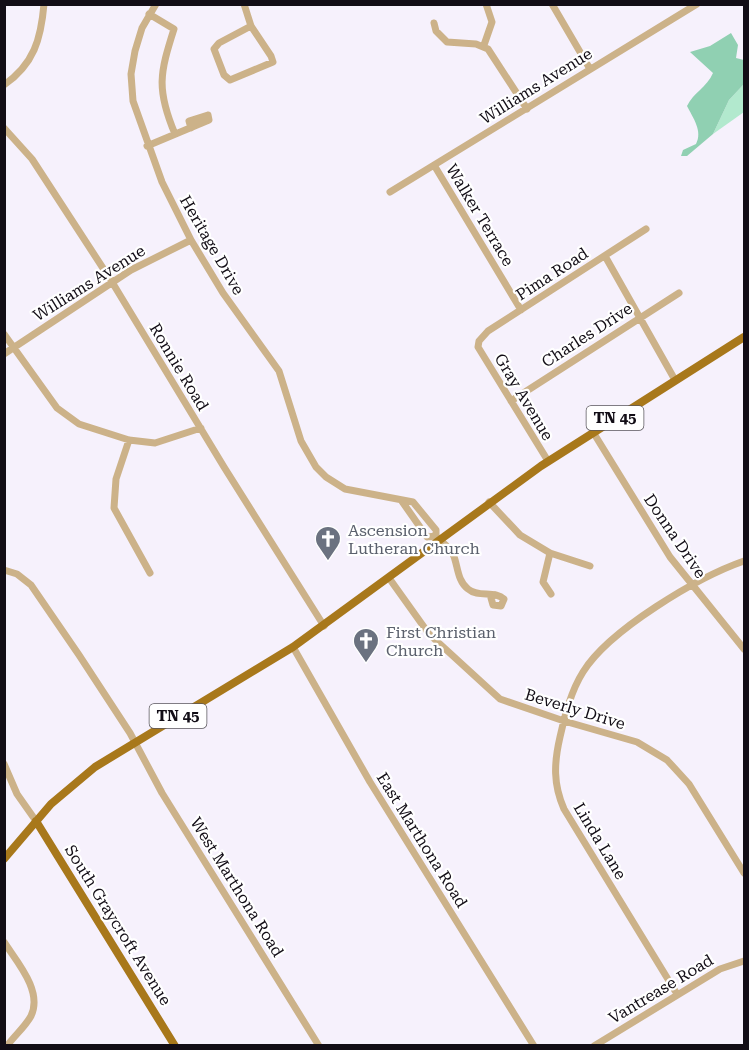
<svg xmlns="http://www.w3.org/2000/svg" width="749" height="1050" font-family="'Roboto Serif',serif">
<style>
.green{fill:#b2e9ce}
.forest{fill:#90d0b2}
.lines{fill:none;stroke-linecap:round;stroke-linejoin:round}
.minor{stroke:#ccb289;stroke-width:7}
.major{stroke:#a8781b;stroke-width:8}
.labels{text-anchor:middle;dominant-baseline:central;stroke-width:4.5;stroke-linejoin:round;paint-order:stroke}
.shield{fill:#fff;stroke:#59565c;stroke-width:1.5}
.shield-label{font-size:15px;font-weight:bold;fill:#120d16}
.street-label{font-size:16px;fill:#120d16;stroke:#fff}
.worship-label{font-size:16px;fill:#5b616d;stroke:#fff;text-anchor:start}
</style>
<rect width="100%" height="100%" fill="#f6f1fc"/>
<path class="green" d="M744,84V112L713,134L729,100Z"/>
<path class="forest" d="M731,33L738,45L736,58L744,60V84L729,100L713,134L687,156H681L683,150L696,144C703,131 693,118 687,106C693,93 707,87 713,73L690,52L710,46Z"/>
<g class="lines">
<path class="minor" d="M156,4L142,28L135,51L131,74L133,101L162,182L191,240L223,293L279,371L301,441L316,467L326,477L345,489L413,502L436,530V536C441,542 449,546 453,554C458,565 457,581 468,589C478,598 495,590 504,599L501,606L493,605L491,598L495,595
M244,4L251,26L271,56L273,62L230,80L224,75L214,49L219,43L251,26
M552,4L590,69
M149,14L174,29C160,73 156,89 175,134
M434,23L436,31L447,42L476,44L488,49L527,109
M484,45L492,22L486,4
M4,85C34,64 41,39 44,4
M4,128L32,159L112,282L224,467L324,626
M147,146L209,120L208,115L189,121L191,128
M434,165L521,310
M390,192L697,4
M605,256L675,380
M4,334L57,408L79,424L129,440L155,443L201,428
M4,354L131,270L191,240
M511,401L679,293
M593,432L670,557L744,649
M129,440L116,479L114,508L150,573
M548,461L478,347L479,341L488,331L646,229
M401,500L427,537L436,536
M489,502L520,535L550,553L590,566
M550,553L543,582L551,594
M4,570L17,574L31,585L79,655L130,733L162,793L319,1046
M389,578L429,634L500,699L564,721L637,742L667,760L689,784L744,873
M293,647L370,782L534,1046
M4,764L17,794L36,821
M4,942C17,962 43,991 31,1016C25,1027 14,1036 7,1046
M677,994L564,809C553,784 554,763 560,737C565,715 571,691 583,672C609,630 698,577 744,561
M594,1046L720,969L744,961"/>
<path class="major" d="M36,821L175,1046
M4,859L51,804L95,767L293,647L541,466L744,337"/>
</g>
<defs>
<symbol id="church-pin" viewBox="-11 -11 22 30"><path d="M0 17L-7.5 6A9.5 9.5 0 1 1 7.5 6Z" fill="#6b7280" stroke="#fff"/><path d="M-1.2-6h2.4v3.5h3.3v2.4h-3.3V6h-2.4V-.1h-3.3v-2.4h3.3Z" fill="#fff"/></symbol>
</defs>
<g fill-rule="evenodd">
<use href="#church-pin" x="313" y="524" width="30" height="40"/>
<use href="#church-pin" x="351" y="626" width="30" height="40"/>
</g>
<g class="labels">
<g class="shield">
<rect x="586.5" y="406" width="57" height="24" rx="4.5"/>
<rect x="149.5" y="704" width="57" height="24" rx="4.5"/>
</g>
<g class="shield-label">
<text x="615" y="418">TN 45</text>
<text x="178" y="716">TN 45</text>
</g>
<g class="street-label">
<text transform="translate(536 86) rotate(-32)">Williams Avenue</text>
<text transform="translate(480 215) rotate(59)">Walker Terrace</text>
<text transform="translate(212 245) rotate(60)">Heritage Drive</text>
<text transform="translate(552 274) rotate(-33)">Pima Road</text>
<text transform="translate(89 283) rotate(-32)">Williams Avenue</text>
<text transform="translate(587 335) rotate(-33)">Charles Drive</text>
<text transform="translate(179 367) rotate(59)">Ronnie Road</text>
<text transform="translate(524 397) rotate(59)">Gray Avenue</text>
<text transform="translate(675 536) rotate(56)">Donna Drive</text>
<text transform="translate(575 709) rotate(17)">Beverly Drive</text>
<text transform="translate(422 840) rotate(58)">East Marthona Road</text>
<text transform="translate(600 841) rotate(59)">Linda Lane</text>
<text transform="translate(237 887) rotate(58)">West Marthona Road</text>
<text transform="translate(118 925) rotate(58)">South Graycroft Avenue</text>
<text transform="translate(661 989) rotate(-31)">Vantrease Road</text>
</g>
<g class="worship-label">
<text x="348" y="530">Ascension<tspan x="348" dy="18">Lutheran Church</tspan></text>
<text x="386" y="632">First Christian<tspan x="386" dy="18">Church</tspan></text>
</g>
</g>
<rect width="749" height="1050" fill="none" stroke="#120d16" stroke-width="12"/>
</svg>
